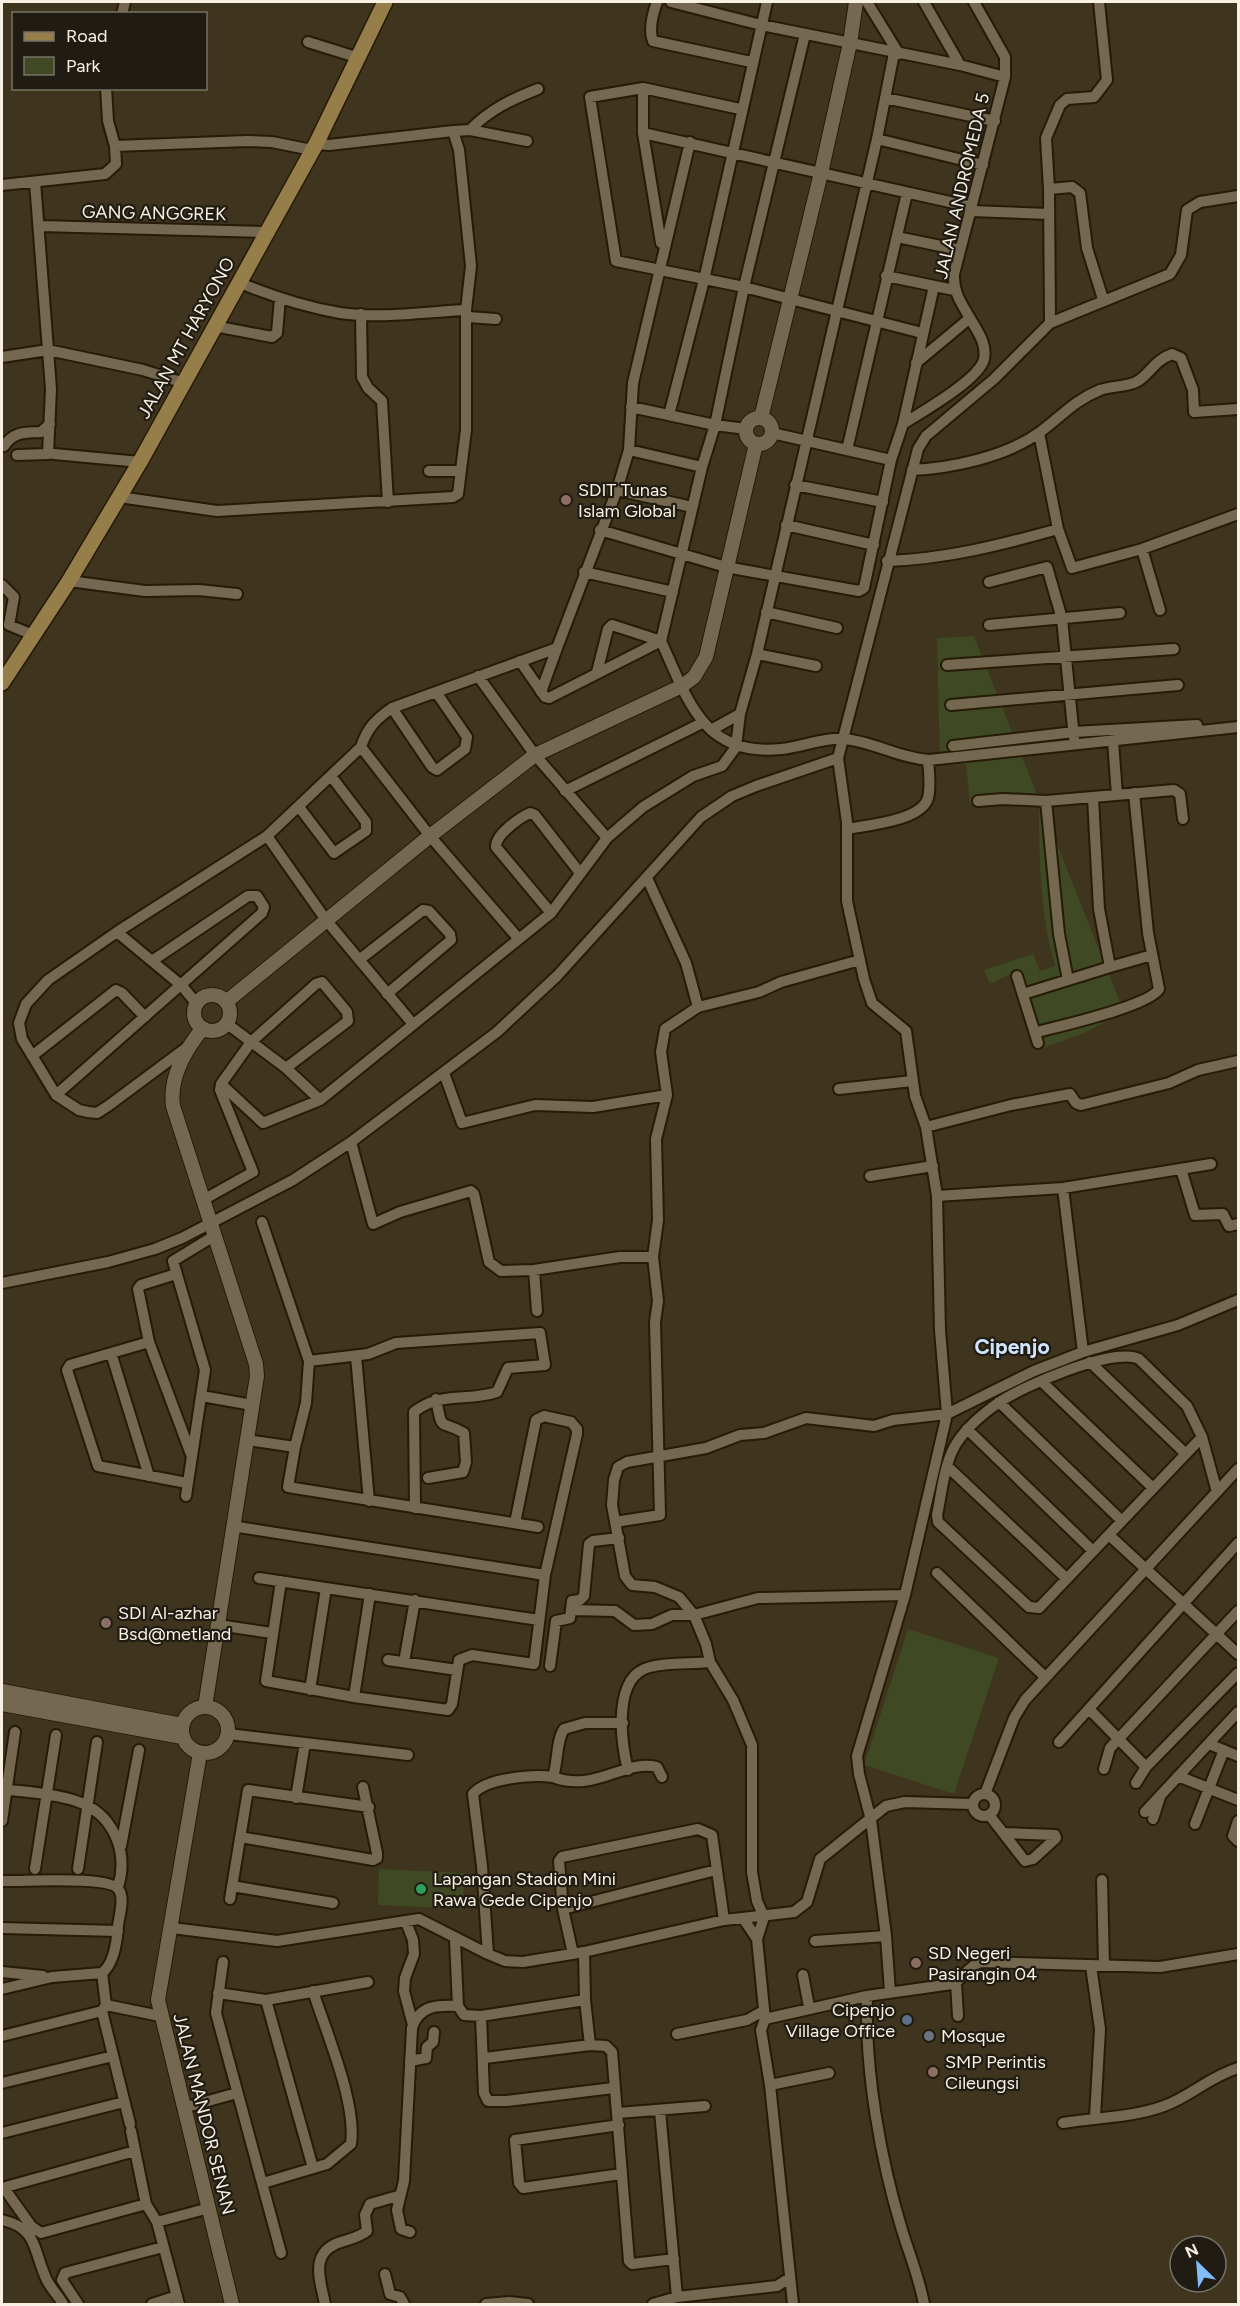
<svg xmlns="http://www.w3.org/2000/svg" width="1240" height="2306" font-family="Figtree,sans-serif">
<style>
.green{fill:#3f4923}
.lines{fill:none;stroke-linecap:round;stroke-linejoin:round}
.minor-casing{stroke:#251b06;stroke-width:14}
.tertiary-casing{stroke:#251b06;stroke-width:16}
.secondary-casing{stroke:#251b06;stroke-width:18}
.minor{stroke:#756851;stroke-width:10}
.tertiary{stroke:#756851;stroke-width:14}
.secondary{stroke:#967e4b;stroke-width:15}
.education-dot{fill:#8d6e63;stroke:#211c13;stroke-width:2}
.leisure-dot{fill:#2e9e5b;stroke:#211c13;stroke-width:2}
.service-dot{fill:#5c6f8a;stroke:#211c13;stroke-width:2}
.worship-dot{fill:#6b7280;stroke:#211c13;stroke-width:2}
.labels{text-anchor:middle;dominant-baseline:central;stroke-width:4.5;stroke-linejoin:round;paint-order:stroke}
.street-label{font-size:18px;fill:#f7f0e3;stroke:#211c13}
.poi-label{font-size:18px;fill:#f7f0e3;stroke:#211c13;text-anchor:start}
.quarter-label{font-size:21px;font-weight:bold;fill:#cfe5fd;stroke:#211c13}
</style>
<rect width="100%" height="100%" fill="#3f341e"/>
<path class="green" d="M974,636L1124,1012L1082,1034L1040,1049L1015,972L990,984L984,970L1033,954L1040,971L1055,966C1040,913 1039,859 1039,803L970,804L966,764L940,765L937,638Z
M908,1629L999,1658L954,1794L864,1765Z
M379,1869L464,1873L463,1909L378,1905Z"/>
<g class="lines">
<defs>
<path id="minor" d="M657,2C653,13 648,29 653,41L751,62
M671,2L761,25L960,65L1005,77
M867,2L899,54
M924,2L960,65
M122,14L125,2
M308,42L356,57
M106,88L108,121L115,146L247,141L272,142L312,150
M643,88V133L661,243
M885,98L995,121
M740,109L643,88L590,97L616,261L744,287L922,333
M470,130L527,141
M453,131L470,130C489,110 512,99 538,89
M643,133L972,207
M877,139L983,165
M2,185L105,174L116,164L115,146
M1049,189L1046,138L1060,105L1067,99L1094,97L1107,80L1099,2
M971,211L1049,214
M40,226L268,232
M897,237L960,250
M886,276L954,290
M238,282C271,296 305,307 340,313C381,319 425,312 466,310
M361,314L362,377L368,388L382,401L388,502
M468,317L496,319
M1050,323L1049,189L1072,187L1080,193L1087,248L1103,299
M214,326L272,337L277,333L280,298
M2,357L48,350L143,370L184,383
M916,363L970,318
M631,407L715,425L746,429
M669,415L704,280L767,2
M903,424C922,412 980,379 984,359C987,344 978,332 971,320C962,304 953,293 954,274L1005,77V57L974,2
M772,433L891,460
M1039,433L1058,529L1072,568L1142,549L1238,514
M4,446C14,431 25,433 41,432L50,424
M629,450L702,467
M847,450L907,193
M54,454L140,462
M17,455L48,454L51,389L35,182
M912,470C952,468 1006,457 1040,432C1061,417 1073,401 1100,390C1111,386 1126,387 1136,382C1149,376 1153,361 1172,354L1181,358L1193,390L1194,412L1238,409
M429,471H460
M795,485L883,502
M617,490L692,507
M119,497L217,511L453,497L458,494L466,430V310L471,266L459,150L453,131L329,145L316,144
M786,525L874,545
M600,530L726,567L859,591L864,588L891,460L903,424L934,286
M1142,549L1160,610
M887,561C946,559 1001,545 1058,529
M584,572L673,592
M69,581L145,591L199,590L237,594
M989,582L1047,567L1062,619L1074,738
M2,585L14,597L9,625L33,635
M766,612L837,628
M989,625L1120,613
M757,654L816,666
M520,661L545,697L549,698L661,641L702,467L715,425L744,287L805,34
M947,665L1174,649
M597,672L608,629L612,625L661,641C688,700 703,757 781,749C802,747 824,737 845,739C874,742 899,758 929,760L1238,727
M478,676L535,755L607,838
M541,692L557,648
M951,705L1178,685
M392,708L432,767L437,770L465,749L467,737L436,692
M711,730L740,714
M1113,741L1117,795
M953,746L1074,732L1197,725
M361,747L430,836L518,938
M565,791L702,723
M1093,798L1099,909L1110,967L1152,955
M978,801L1003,799L1046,801L1059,934L1068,980
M1046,801L1174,790L1180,794L1183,819
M299,807L334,853L366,831V822L331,776
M847,829C868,825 921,821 928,798C931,786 929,771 928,760
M267,836L326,920L413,1024
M647,878L686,963L698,1007
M551,913L496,847C495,835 519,818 530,813L535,815L580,873
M117,932L182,986L196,1003
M359,960L423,910L429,911L450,934L451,940L387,994
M1017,976L1038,1043
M1023,994L1110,967
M226,1023L286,1068L320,1100
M1037,1032C1060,1026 1149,1006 1159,989L1148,933L1134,793
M186,1048L108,1106L97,1113L88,1112L79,1110L56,1095L22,1039L19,1023L26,1004L48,980L117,932L267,836L361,747C367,728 376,719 392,708L557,648L617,490L629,450L633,383L690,142
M32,1056L116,990L122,993L145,1017
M444,1073L462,1123L535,1105L593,1107L667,1095
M221,1084L263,1123L320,1100L551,913L607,838L643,807L693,776L722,766L736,747L740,714L757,654L877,139L894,53
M839,1089L912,1081
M56,1095L262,913L264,907L257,896H248L152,961
M926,1127L1011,1105L1070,1094L1076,1103L1081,1105L1169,1083L1198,1070L1238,1061
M351,1142L373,1224L400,1212L471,1191L474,1194L489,1262L501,1271L534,1270L620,1257H653
M1181,1169L1195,1215L1223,1214L1229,1226L1238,1224
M870,1176L933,1166
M1063,1188L1083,1352
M937,1196L1063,1188L1211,1164
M203,1200L253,1172L220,1090L221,1084L251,1042L316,984L322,982L347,1012L348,1021L286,1068
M534,1270L537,1311
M176,1274L141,1285L138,1289L149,1342L192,1457
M2,1283L108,1262L155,1249L182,1238L293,1180L351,1142L497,1032L557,976L701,817L732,796L756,786L838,758
M149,1342L70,1365L67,1370L98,1466L187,1483
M111,1353L149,1476
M356,1356L369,1501
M309,1361L368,1354L396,1343L540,1333L545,1365L508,1368L497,1392C468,1402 440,1391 414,1412L415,1508
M1090,1362L1186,1454
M1041,1381L1153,1488
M202,1396L252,1405
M999,1402L1122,1521
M967,1429L1093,1551
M1202,1437L1039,1608L1029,1607L938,1522L937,1515C942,1492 944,1461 958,1441C968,1426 984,1413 998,1403C1021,1387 1114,1346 1139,1359L1187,1406L1202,1437L1217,1492
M247,1440L295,1447L306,1403L309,1361L262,1222
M295,1447L288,1487L538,1527
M948,1467L1067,1579
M428,1478L463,1472L466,1462L464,1433C439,1418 443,1435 436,1399
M186,1496L205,1370L173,1261L214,1236
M615,1522L660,1515L655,1322L658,1301L653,1257L658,1220L656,1139L667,1095L661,1052L665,1029L698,1007L759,992L781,982L860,960
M232,1526L545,1575
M1109,1535L1238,1654
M937,1573L1045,1677
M259,1578L539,1620
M281,1581L266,1681L354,1697L448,1710L452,1704L459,1660L472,1655L534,1664L545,1575L577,1434V1429L571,1422L544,1416L536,1420L515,1523
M571,1610L615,1611L634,1625L652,1624L672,1615H694L758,1598L905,1595
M218,1625L272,1633
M388,1660L457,1670
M404,1662L415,1600
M550,1666L556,1621L570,1618L572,1601L580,1600L584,1596L589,1544L593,1541L619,1538
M310,1690L326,1588
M354,1697L370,1594
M1090,1710L1146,1767
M228,1734L408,1755
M1059,1742L1238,1543
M1209,1744L1238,1756
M1104,1769L1110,1748L1238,1611
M628,1770C621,1742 612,1676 650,1667C668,1662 691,1664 710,1662
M1178,1776L1238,1800
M553,1777C595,1793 624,1759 657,1767L662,1777
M1136,1783L1146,1767L1238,1673
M2,1789C25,1792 53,1793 76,1801C113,1813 129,1851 118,1887
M973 1805a11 11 0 1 1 22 0a11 11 0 1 1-22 0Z
M985,1794L1014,1718L1025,1700L1238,1469
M296,1798L305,1743
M1145,1812L1238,1712
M990,1816L1025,1861L1033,1859L1056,1838L1055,1835L1005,1833
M1153,1819L1160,1797
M2,1821L15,1732
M1238,1821L1233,1836L1238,1841
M1195,1824L1224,1750
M240,1837L373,1860L377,1858V1853L363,1787
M121,1846L139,1750
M35,1869L56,1735
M78,1869L97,1742
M1102,1880L1104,1965
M2,1881C22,1882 111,1875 119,1890C125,1899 119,1916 118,1926C117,1941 114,1964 102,1973L106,2005L102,2011L130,2124
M232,1886L333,1903
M230,1899L248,1790L369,1807
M563,1909L559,1861L562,1857L698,1829L712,1835L724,1920
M743,1918L757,1939L765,2019
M406,1922L413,1940L414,1954L405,1978L404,1991L413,2025
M2,1928L118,1931
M172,1928L277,1941L419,1919L488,1954L505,1961L523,1962L584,1952L724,1920L794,1912L807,1902L820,1859L886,1806L905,1802L972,1804
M757,1939L764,1917L757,1901L752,1872V1745L733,1700L710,1662L706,1644L694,1615L679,1597L655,1587L632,1585L625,1576L612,1505L614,1480L618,1467L627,1462L706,1448L740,1435L764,1433L806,1418L874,1426L893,1420L947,1414L1034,1371L1083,1352L1178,1325L1238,1300
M455,1940L458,2006L464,2015L481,2016L585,2000
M815,1941L886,1936
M584,1952L585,2000L590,2045L606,2046L612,2052L629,2261L632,2264L674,2259
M488,1954L482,1866L473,1794C486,1778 534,1774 553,1777C558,1762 556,1741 564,1729L585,1723H623
M573,1954L563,1909L716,1870
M223,1962L216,2013L281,2253
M1091,1966L1100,2029L1095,2117
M2,1972L43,1976
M803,1975L809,2007
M956,1983L958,2016
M2,1989L52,1977L102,1973
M890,1992L886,1936L871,1820L859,1774L857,1756L905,1595L947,1414L940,1330L937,1196L926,1127L915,1096L906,1031L872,1003L864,979L847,901V822L838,758L918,449L926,436L994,379L1050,323L1170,274L1181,255L1187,210L1200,202L1238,196
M218,1993L266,2000L368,1982
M867,1996C865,2071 880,2158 902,2230C910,2256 919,2277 924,2304
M266,2000L313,2168
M106,2005L160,2016
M481,2016L484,2093L488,2101H507L613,2088
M677,2034L747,2020L763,2011
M2,2036L102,2011
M485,2058L590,2045
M410,2061L426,2058L427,2047L433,2042L434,2032
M2,2083L113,2056
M770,2085L829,2073
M183,2108L237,2093
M660,2111L677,2297
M618,2113L705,2106
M1063,2123C1097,2117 1131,2118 1164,2106C1191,2096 1209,2077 1238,2068
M619,2125L515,2140L519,2183L523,2188L621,2174
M131,2131L146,2204L157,2222L179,2304
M2,2133L124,2102
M263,2183L327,2164L351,2144C357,2103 326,2032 313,1991
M2,2188L135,2151
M4,2188L31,2226L41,2233L146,2204
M2,2220C37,2228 33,2248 45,2276C49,2287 58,2295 63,2304
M157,2222L209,2208
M410,2232L401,2229L397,2210L404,2181L412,2028C419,2005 438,2005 458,2006
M385,2274L390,2294L400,2297L404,2304
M78,2304L62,2280L65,2273L163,2247
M152,2304L177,2296
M325,2304C320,2279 309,2252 341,2242C350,2239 360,2237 367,2231L365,2215L370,2204L398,2196
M486,2304L509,2302L528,2304
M653,2304L677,2297L777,2286L788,2279
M793,2304L770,2085L761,2030L765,2019L867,1996L952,1984C963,1980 965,1969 980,1962L1160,1967L1238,1954"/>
<path id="tertiary" d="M761,418L821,173L850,43L856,2
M746 431a13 13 0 1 1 26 0a13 13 0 1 1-26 0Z
M194 1013a18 18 0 1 1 36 0a18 18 0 1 1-36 0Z
M226,1002L430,836L535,755L682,686L694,677L706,657L756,444
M203,1028C185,1050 169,1077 173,1106L256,1364L257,1376L205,1707
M2,1691L182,1725
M2,1704L182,1737
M182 1730a23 23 0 1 1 46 0a23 23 0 1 1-46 0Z
M200,1753L158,2000L232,2304"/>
<path id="secondary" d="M2,683L69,581L140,462L316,144L385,2"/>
</defs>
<use href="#minor" class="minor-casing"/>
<use href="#tertiary" class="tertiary-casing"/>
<use href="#secondary" class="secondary-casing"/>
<use href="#minor" class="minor"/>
<use href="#tertiary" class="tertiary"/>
<use href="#secondary" class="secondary"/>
</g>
<g class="education-dot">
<circle cx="566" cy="500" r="6"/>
<circle cx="106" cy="1623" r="6"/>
<circle cx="916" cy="1963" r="6"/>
<circle cx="933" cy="2072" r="6"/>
</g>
<circle class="leisure-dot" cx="421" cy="1889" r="6"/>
<circle class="service-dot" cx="907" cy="2020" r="6"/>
<circle class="worship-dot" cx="929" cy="2036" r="6"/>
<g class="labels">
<g class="street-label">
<text transform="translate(962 186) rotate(-77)">JALAN ANDROMEDA 5</text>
<text transform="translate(154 213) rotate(1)">GANG ANGGREK</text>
<text transform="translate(186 338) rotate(-61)">JALAN MT HARYONO</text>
<text transform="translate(204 2114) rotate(76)">JALAN MANDOR SENAN</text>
</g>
<g class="poi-label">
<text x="578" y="490">SDIT Tunas<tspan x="578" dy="21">Islam Global</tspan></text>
<text x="118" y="1613">SDI Al-azhar<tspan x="118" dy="21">Bsd@metland</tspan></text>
<text x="433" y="1879">Lapangan Stadion Mini<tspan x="433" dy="21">Rawa Gede Cipenjo</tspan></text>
<text x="928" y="1953">SD Negeri<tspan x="928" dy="21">Pasirangin 04</tspan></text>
<text x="895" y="2010" text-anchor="end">Cipenjo<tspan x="895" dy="21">Village Office</tspan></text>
<text x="941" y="2036">Mosque</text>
<text x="945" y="2062">SMP Perintis<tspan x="945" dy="21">Cileungsi</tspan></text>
</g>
<g class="quarter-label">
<text x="1012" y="1346">Cipenjo</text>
</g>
</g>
<rect width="1240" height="2306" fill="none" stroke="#f7f0e3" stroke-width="6"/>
<rect x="12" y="12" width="195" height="78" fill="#211c13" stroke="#777166" stroke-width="1.5"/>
<rect x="24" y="32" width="30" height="9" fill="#967e4b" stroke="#777166" stroke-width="1.5"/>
<text x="66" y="42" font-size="18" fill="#f7f0e3">Road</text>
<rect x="24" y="57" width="30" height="18" fill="#3f4923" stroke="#777166" stroke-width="1.5"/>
<text x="66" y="72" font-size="18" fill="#f7f0e3">Park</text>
<g transform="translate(1198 2264) rotate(335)"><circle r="28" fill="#211c13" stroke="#777166" stroke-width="1.5"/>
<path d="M0-4.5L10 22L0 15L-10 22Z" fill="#81bdfa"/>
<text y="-9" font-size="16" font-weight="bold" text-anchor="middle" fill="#f7f0e3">N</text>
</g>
</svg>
